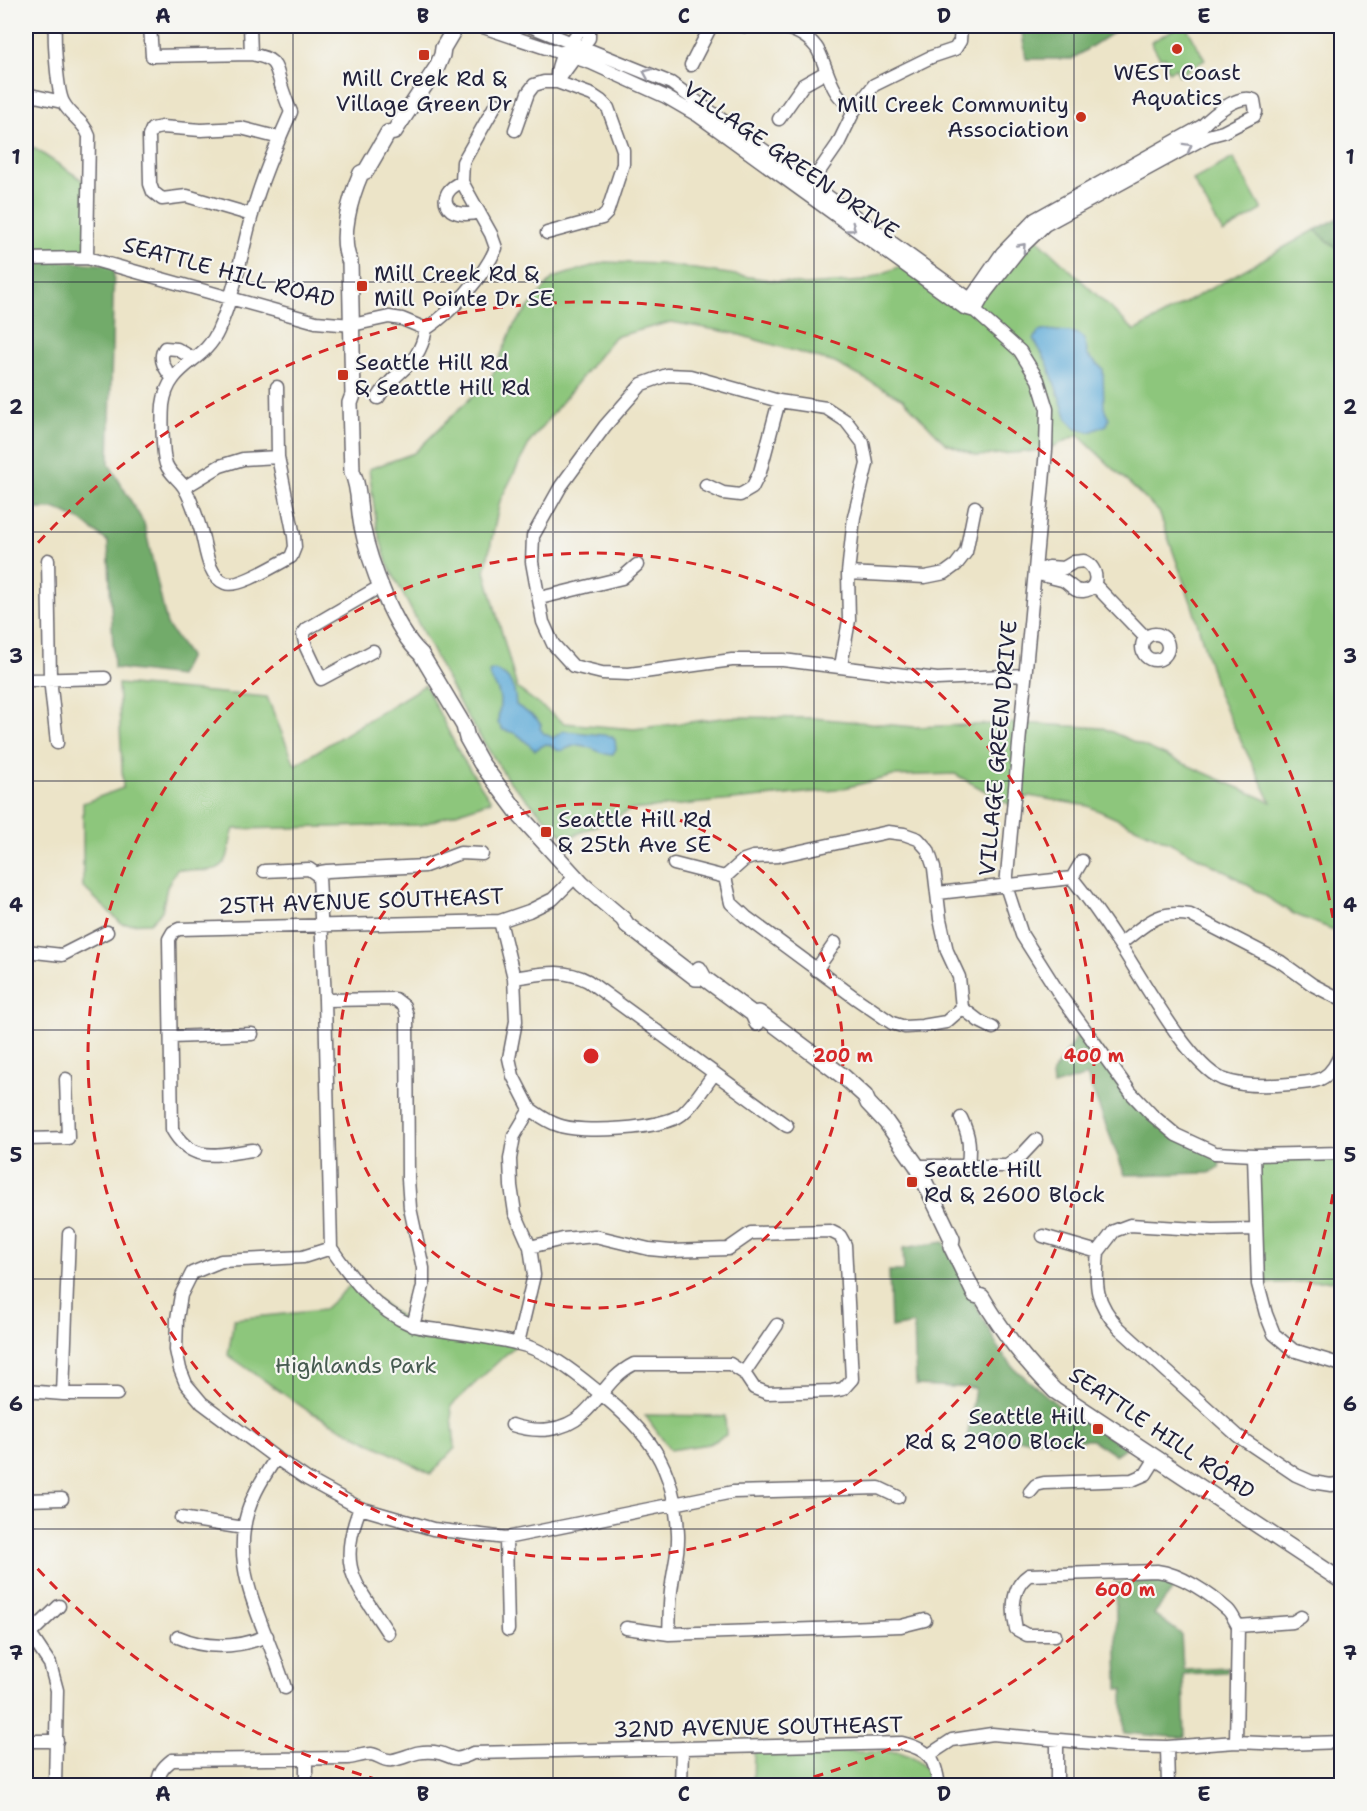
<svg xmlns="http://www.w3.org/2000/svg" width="1367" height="1811" font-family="'Shantell Sans',sans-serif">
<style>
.green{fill:#8dc67b;stroke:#58745b;stroke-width:1.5;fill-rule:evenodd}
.forest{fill:#72ab6b;stroke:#4a6653;stroke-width:1.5}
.water{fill:#5fabd8;stroke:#40668a;stroke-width:1.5}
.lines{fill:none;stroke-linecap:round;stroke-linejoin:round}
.minor-casing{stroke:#69666c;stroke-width:15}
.major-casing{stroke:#69666c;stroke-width:18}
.minor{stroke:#fff;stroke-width:12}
.major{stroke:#fff;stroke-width:15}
.oneway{stroke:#9c9ca7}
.grid{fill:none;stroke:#22223b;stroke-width:1.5;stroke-opacity:0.55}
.ring{fill:none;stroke:#d62828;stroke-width:3;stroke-dasharray:10 8}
.poi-dot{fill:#c8321e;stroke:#f6f6f2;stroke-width:2}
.labels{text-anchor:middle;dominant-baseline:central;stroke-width:4.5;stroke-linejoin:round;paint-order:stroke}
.poi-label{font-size:22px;fill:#22223b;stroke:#f6f6f2;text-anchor:start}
.street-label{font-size:22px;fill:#22223b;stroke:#f6f6f2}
.park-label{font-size:22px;fill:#475b51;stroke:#f6f6f2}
.centre{fill:#d62828;stroke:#f6f6f2;stroke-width:3}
.ring-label{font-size:18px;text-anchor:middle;font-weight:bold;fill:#d62828;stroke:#f6f6f2;stroke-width:4.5;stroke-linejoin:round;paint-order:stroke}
.neatline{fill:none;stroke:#22223b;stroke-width:2}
.grid-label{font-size:20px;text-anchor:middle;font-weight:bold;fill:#22223b}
</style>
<rect width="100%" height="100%" fill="#f6f6f2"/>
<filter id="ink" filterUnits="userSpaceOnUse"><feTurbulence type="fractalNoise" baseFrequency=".0167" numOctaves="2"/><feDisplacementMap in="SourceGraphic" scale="12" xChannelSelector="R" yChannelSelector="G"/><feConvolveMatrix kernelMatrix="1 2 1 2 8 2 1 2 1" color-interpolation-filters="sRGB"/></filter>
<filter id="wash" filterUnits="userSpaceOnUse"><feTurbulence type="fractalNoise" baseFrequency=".008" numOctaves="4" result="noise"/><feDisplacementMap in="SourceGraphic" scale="24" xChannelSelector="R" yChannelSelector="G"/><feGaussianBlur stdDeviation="1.35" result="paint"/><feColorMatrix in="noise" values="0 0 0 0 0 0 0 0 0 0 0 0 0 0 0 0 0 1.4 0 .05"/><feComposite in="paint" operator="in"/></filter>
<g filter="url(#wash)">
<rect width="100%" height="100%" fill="#ece4c8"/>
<path class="green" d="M1180,26H1186L1205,60L1179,75L1175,68L1169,72L1164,64L1168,62L1165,57L1160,58L1151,42Z
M26,143L90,185L87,258L26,259Z
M1233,158L1262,210L1223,233L1193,180Z
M1315,230L1342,252L1341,933L1294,914L1230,874L1169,842L1088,806L1029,796L1014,807L955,774L893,776L836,790L631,810L566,839L508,780L463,710L387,563L377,528L369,469L414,453L491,378L514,325L553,278L605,262L660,264L805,285L864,281L903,265L964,308L1033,235L1135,331ZM671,322L733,333L835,363L903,399L945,443L978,456L1046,450L1078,435L1159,512L1192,605L1218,694L1271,802L1103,728L1021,723L915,727L813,718L730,717L634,729L564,723L517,688L485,571L500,501L530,442L614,337Z
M118,684L267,697L295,765L425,685L461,756L491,801L421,825L234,829C230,838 230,848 227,858C220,877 192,869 177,869L167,887L162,911L150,923L122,924L83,887V803L123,788Z
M1341,1153V1280L1258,1284L1254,1155Z
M354,1282L413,1326L518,1343L451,1406L455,1448L431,1474L307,1410L228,1355L234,1319L323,1310Z
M645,1415L725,1416L726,1435L709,1444L670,1450Z
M754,1751L899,1752C917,1758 928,1766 932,1785L753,1786Z"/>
<path class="forest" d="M1021,26H1123L1072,59H1026Z
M1341,217V252L1315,230Z
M26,259L114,265L109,464L144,523L167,625L189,656L179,676L114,668L108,542L81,521L57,509H26Z
M1083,1027L1151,1114L1215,1153L1220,1162L1219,1168L1209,1173L1125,1175L1087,1076L1053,1086L1052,1074Z
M944,1242L1000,1351L1015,1369L1066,1412L1126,1447L1115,1455L1092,1440L967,1439L975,1388L916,1385L914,1324L891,1328L889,1271H904L903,1248Z
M1159,1581L1177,1584L1154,1614L1181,1634L1183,1669L1228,1667L1227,1672L1183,1674L1185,1738L1124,1733L1123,1690L1118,1689L1115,1583Z"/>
<path class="water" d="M1048,330C1069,334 1087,326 1087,355L1103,369L1104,408L1109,418L1107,425L1090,432L1076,428L1067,419L1047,362L1034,340L1038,332Z
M494,670C511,676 515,687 516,705L536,718L541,725L540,728L543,733L553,738L563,731L612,736L615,740L616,749L612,755C601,755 590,745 578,745C566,746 560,757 551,745L546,744L535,750C521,739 523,734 503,730L498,723C498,712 502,704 499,694C497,685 489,681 489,672Z"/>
</g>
<g filter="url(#ink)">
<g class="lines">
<defs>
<path id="minor" d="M55,26C54,40 57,91 63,102C70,116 84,121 89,136L87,258
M150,26L152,56L251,54
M250,26L251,54C275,59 275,62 281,85C284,94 287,103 291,112C276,146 260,182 251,218C241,256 234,295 218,331C204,363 168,364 163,405C162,418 162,452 166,464C171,476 180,479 185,489C192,501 197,518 201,531C206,547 207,576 225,583C238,589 277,564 291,557L295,547L294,536L278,457L277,387
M480,26L591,63L666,97L697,115L964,308L975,311L1020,351L1038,380L1047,409L1046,450L1006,886L1022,935L1062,998L1131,1093L1151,1114L1176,1135L1215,1153L1254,1155L1342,1153
M530,26L671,83L970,299L972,305
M744,26H757
M775,26C790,28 806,34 816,47C822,54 828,79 835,90C839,98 848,104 854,111
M691,65L711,26
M557,82L589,38V26
M557,82C555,59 570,43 583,26
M26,94L62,102
M779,119L803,85L826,72
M515,130L528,93L534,85L544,82H557L592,95L601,101L608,108L623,150V164L607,213L602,218L547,233
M462,182C433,193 445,222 479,212
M811,183L838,144L854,111L874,85L931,57L955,49L960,41L961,26
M252,215L187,196L162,199L153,192L150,184L149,136L152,129L162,127L201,130L241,128L280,138
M26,259L87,258L316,322L352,325L389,317L402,319L426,329
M964,308L1002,253L1035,219L1202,126C1213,115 1238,93 1254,100L1256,112L1254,116L1223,132L1208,136L1045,225L1019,250L986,292L975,311
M426,329C452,312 484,276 496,248L491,234L462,182L463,162L496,104
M173,379C166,370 157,359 165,348L177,349L194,359
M378,398C396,367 418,370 426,329
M706,485L723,493L740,495L752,488L760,472L779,401
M185,487L220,466L243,459L278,457
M48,560L50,678L57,743
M1084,561C1098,567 1101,589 1083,591C1073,592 1070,583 1062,580C1052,577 1046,577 1035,572L1049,567L1064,568L1074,562Z
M848,573L925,577L945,573L956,565L966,552L975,507
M1094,584L1146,638
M540,598L622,578L637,565
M1142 647a13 13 0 1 1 26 0a13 13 0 1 1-26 0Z
M373,651L321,679L306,647L303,634L307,629L381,586
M841,666L849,620L848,573L854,517L867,464L863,443L846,421L826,408L779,401L690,376L667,375L642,384L605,426L561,486L533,536L532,562L543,622L553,644L573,666L602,673L629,674L732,660H783L937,679L1025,675
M26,680L105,678
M482,854L460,853L425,866L327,871L321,872L319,876L325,1000L331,1248C353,1280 375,1310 412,1325C420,1328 430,1329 439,1330C464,1334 490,1337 515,1343C545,1349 573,1371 596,1390C648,1431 675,1465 678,1534C679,1551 674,1567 672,1584C669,1600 670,1617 669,1634
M674,864L725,877
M264,871L309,869L319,876
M725,877L744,860L753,857L778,856L888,832L904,834L918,839L928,850L934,868L940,919L947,951L959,977L962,1008
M725,877L731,903L746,917L854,997L892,1023L905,1027L922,1026L946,1022L962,1008
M1072,878L1082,861
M938,893L1072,878C1089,899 1105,922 1120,945C1142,978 1188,1064 1222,1079C1242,1087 1268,1086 1290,1084C1320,1082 1331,1080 1342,1050
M500,921L514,978L516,1021L509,1058L513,1076L530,1109
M1120,944C1146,925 1155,910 1190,915L1281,962L1313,985L1342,1000
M26,951L62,955L107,932
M816,970L835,943
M514,978C542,974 562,968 588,981L787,1126
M325,1000L395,999L404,1006L407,1015L408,1179L410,1208L423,1268V1286L413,1326
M962,1008L979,1021L993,1028
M172,1037L252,1034
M530,1109C539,1115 548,1122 558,1125C580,1134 663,1129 682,1114C695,1103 704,1087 714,1074
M961,1118C970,1137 970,1146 968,1166
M26,1139L68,1138L66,1079
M253,1150C219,1154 192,1165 172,1129L169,939L173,932L179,929L500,921L529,911L553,899L575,877
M1254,1155L1258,1284L1266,1314L1274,1334L1293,1350L1342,1365
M917,1166H1007L1021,1156L1036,1140
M1043,1236L1098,1252L1114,1231L1130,1225L1213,1230L1256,1229
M331,1248L303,1257L221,1261L192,1273L181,1295L177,1319L176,1350L180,1369L186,1384L202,1403L276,1458L307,1479L360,1508L433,1529L506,1538L733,1492L879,1488L898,1497
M1098,1252C1095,1286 1095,1302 1119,1328L1238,1436L1296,1475L1312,1482L1331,1485L1342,1483
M518,1343L534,1275L530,1247L515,1213L511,1186L510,1159L514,1136L530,1109
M744,1373L777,1325
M26,1391L63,1394H117
M63,1394L69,1234
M512,1425C536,1433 563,1432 583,1414C602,1397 610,1376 634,1364H730L744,1373L754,1388L767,1393L832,1391L843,1389L852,1379L845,1245L840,1236L830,1231L751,1233L728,1249L671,1251L649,1249L595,1236L563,1239L530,1247
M276,1458C262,1479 247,1503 244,1529C236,1584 270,1636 285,1688
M1030,1492L1036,1485L1044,1483L1132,1480L1146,1474L1156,1458
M26,1500L62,1499
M360,1508C336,1569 356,1583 388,1633
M181,1518L244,1528
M506,1538L508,1630
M1238,1626L1293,1622L1301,1617
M626,1628L669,1634L901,1626L925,1620
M1055,1635H1027L1016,1629C1012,1610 1011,1587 1029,1575L1157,1571C1181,1574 1210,1594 1228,1610C1232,1614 1235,1621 1238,1626L1236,1742
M178,1637C208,1650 237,1648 267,1636
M26,1741H57
M1167,1747L1168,1786
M929,1755L952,1740L992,1734L1127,1746L1167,1747L1236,1742L1283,1744L1342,1742
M55,1786L57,1690L50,1664L30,1634L59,1606
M158,1786C158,1773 163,1767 172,1760L348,1758C355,1757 364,1754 371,1754C379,1755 384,1762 393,1760C408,1757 416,1750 434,1752C454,1754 449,1765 473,1753L902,1743C930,1750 935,1758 939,1786
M306,1786V1758
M681,1786L682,1748
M1057,1786V1741"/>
<path id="major" d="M456,26L443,48L442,55L437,67L394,132L388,133L366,171L361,173C351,196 338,238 350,262L353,395L350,403L352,472C360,487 358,508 362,526C369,561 394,630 421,654L464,726L467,738L481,763L522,818L582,884L623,919L627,925L696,978H704
M699,969L704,978L753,1014L757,1023
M753,1014L759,1013L844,1077L865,1096L868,1103L886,1122L917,1166L952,1239L951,1246L975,1295L982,1297C1004,1334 1024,1360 1055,1391L1342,1581"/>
</defs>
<use href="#minor" class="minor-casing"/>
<use href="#major" class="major-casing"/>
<use href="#minor" class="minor"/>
<use href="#major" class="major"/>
</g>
<defs><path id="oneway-chevron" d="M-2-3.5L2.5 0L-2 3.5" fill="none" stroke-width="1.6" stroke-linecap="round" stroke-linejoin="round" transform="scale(1.5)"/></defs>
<g class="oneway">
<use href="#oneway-chevron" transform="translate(647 73) rotate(-157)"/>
<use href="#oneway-chevron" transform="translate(1188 147) rotate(-29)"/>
<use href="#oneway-chevron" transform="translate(852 228) rotate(36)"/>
<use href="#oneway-chevron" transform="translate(1022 247) rotate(-47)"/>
</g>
</g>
<path class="grid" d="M293,26V1786M553,26V1786M814,26V1786M1074,26V1786M26,282H1342M26,532H1342M26,781H1342M26,1030H1342M26,1279H1342M26,1529H1342"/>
<g class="ring">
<circle cx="591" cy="1056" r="252"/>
<circle cx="591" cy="1056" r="503"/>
<path d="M1341 1141A755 755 0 0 1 786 1785M396 1785A755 755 0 0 1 26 1556M26 556A755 755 0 0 1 1341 971"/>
</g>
<g class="poi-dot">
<circle cx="1177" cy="49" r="6"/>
<rect x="418" y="49" width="12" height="12" rx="3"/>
<circle cx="1081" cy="117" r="6"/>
<rect x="356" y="280" width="12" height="12" rx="3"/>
<rect x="337" y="369" width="12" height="12" rx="3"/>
<rect x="540" y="826" width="12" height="12" rx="3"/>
<rect x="906" y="1176" width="12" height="12" rx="3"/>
<rect x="1092" y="1423" width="12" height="12" rx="3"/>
</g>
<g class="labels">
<g class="poi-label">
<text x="1177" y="72" text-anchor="middle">WEST Coast<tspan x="1177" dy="25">Aquatics</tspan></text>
<text x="424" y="78" text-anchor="middle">Mill Creek Rd &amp;<tspan x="424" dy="25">Village Green Dr</tspan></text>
<text x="1069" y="104" text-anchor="end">Mill Creek Community<tspan x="1069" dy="25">Association</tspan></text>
<text x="374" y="273">Mill Creek Rd &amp;<tspan x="374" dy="25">Mill Pointe Dr SE</tspan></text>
<text x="355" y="362">Seattle Hill Rd<tspan x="355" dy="25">&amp; Seattle Hill Rd</tspan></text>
<text x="558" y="819">Seattle Hill Rd<tspan x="558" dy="25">&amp; 25th Ave SE</tspan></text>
<text x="924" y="1169">Seattle Hill<tspan x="924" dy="25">Rd &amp; 2600 Block</tspan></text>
<text x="1086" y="1416" text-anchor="end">Seattle Hill<tspan x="1086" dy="25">Rd &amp; 2900 Block</tspan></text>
</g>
<g class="street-label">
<text transform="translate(791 160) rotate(35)">VILLAGE GREEN DRIVE</text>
<text transform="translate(229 272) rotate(15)">SEATTLE HILL ROAD</text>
<text transform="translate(998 748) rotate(-85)">VILLAGE GREEN DRIVE</text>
<text transform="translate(361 901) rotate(-2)">25TH AVENUE SOUTHEAST</text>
<text transform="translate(1162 1433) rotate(34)">SEATTLE HILL ROAD</text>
<text transform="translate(758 1727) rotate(-1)">32ND AVENUE SOUTHEAST</text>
</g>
<g class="park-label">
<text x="356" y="1365">Highlands Park</text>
</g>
</g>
<circle cx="591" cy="1056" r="9" class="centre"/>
<g class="ring-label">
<text x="843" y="1062">200 m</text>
<text x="1094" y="1062">400 m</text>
<text x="1125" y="1596">600 m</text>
</g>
<rect width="1367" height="1811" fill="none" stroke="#f6f6f2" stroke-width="66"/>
<rect x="33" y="33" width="1301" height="1745" class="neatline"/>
<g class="grid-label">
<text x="163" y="23">A</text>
<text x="423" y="23">B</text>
<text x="684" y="23">C</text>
<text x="944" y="23">D</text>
<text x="1204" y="23">E</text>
<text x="16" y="164">1</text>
<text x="1350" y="164">1</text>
<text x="16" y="414">2</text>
<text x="1350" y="414">2</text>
<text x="16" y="663">3</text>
<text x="1350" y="663">3</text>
<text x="16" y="912">4</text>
<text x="1350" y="912">4</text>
<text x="16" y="1162">5</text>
<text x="1350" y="1162">5</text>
<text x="16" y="1411">6</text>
<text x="1350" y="1411">6</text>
<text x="16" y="1660">7</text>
<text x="1350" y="1660">7</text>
<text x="163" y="1801">A</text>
<text x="423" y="1801">B</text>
<text x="684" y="1801">C</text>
<text x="944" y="1801">D</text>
<text x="1204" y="1801">E</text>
</g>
</svg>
